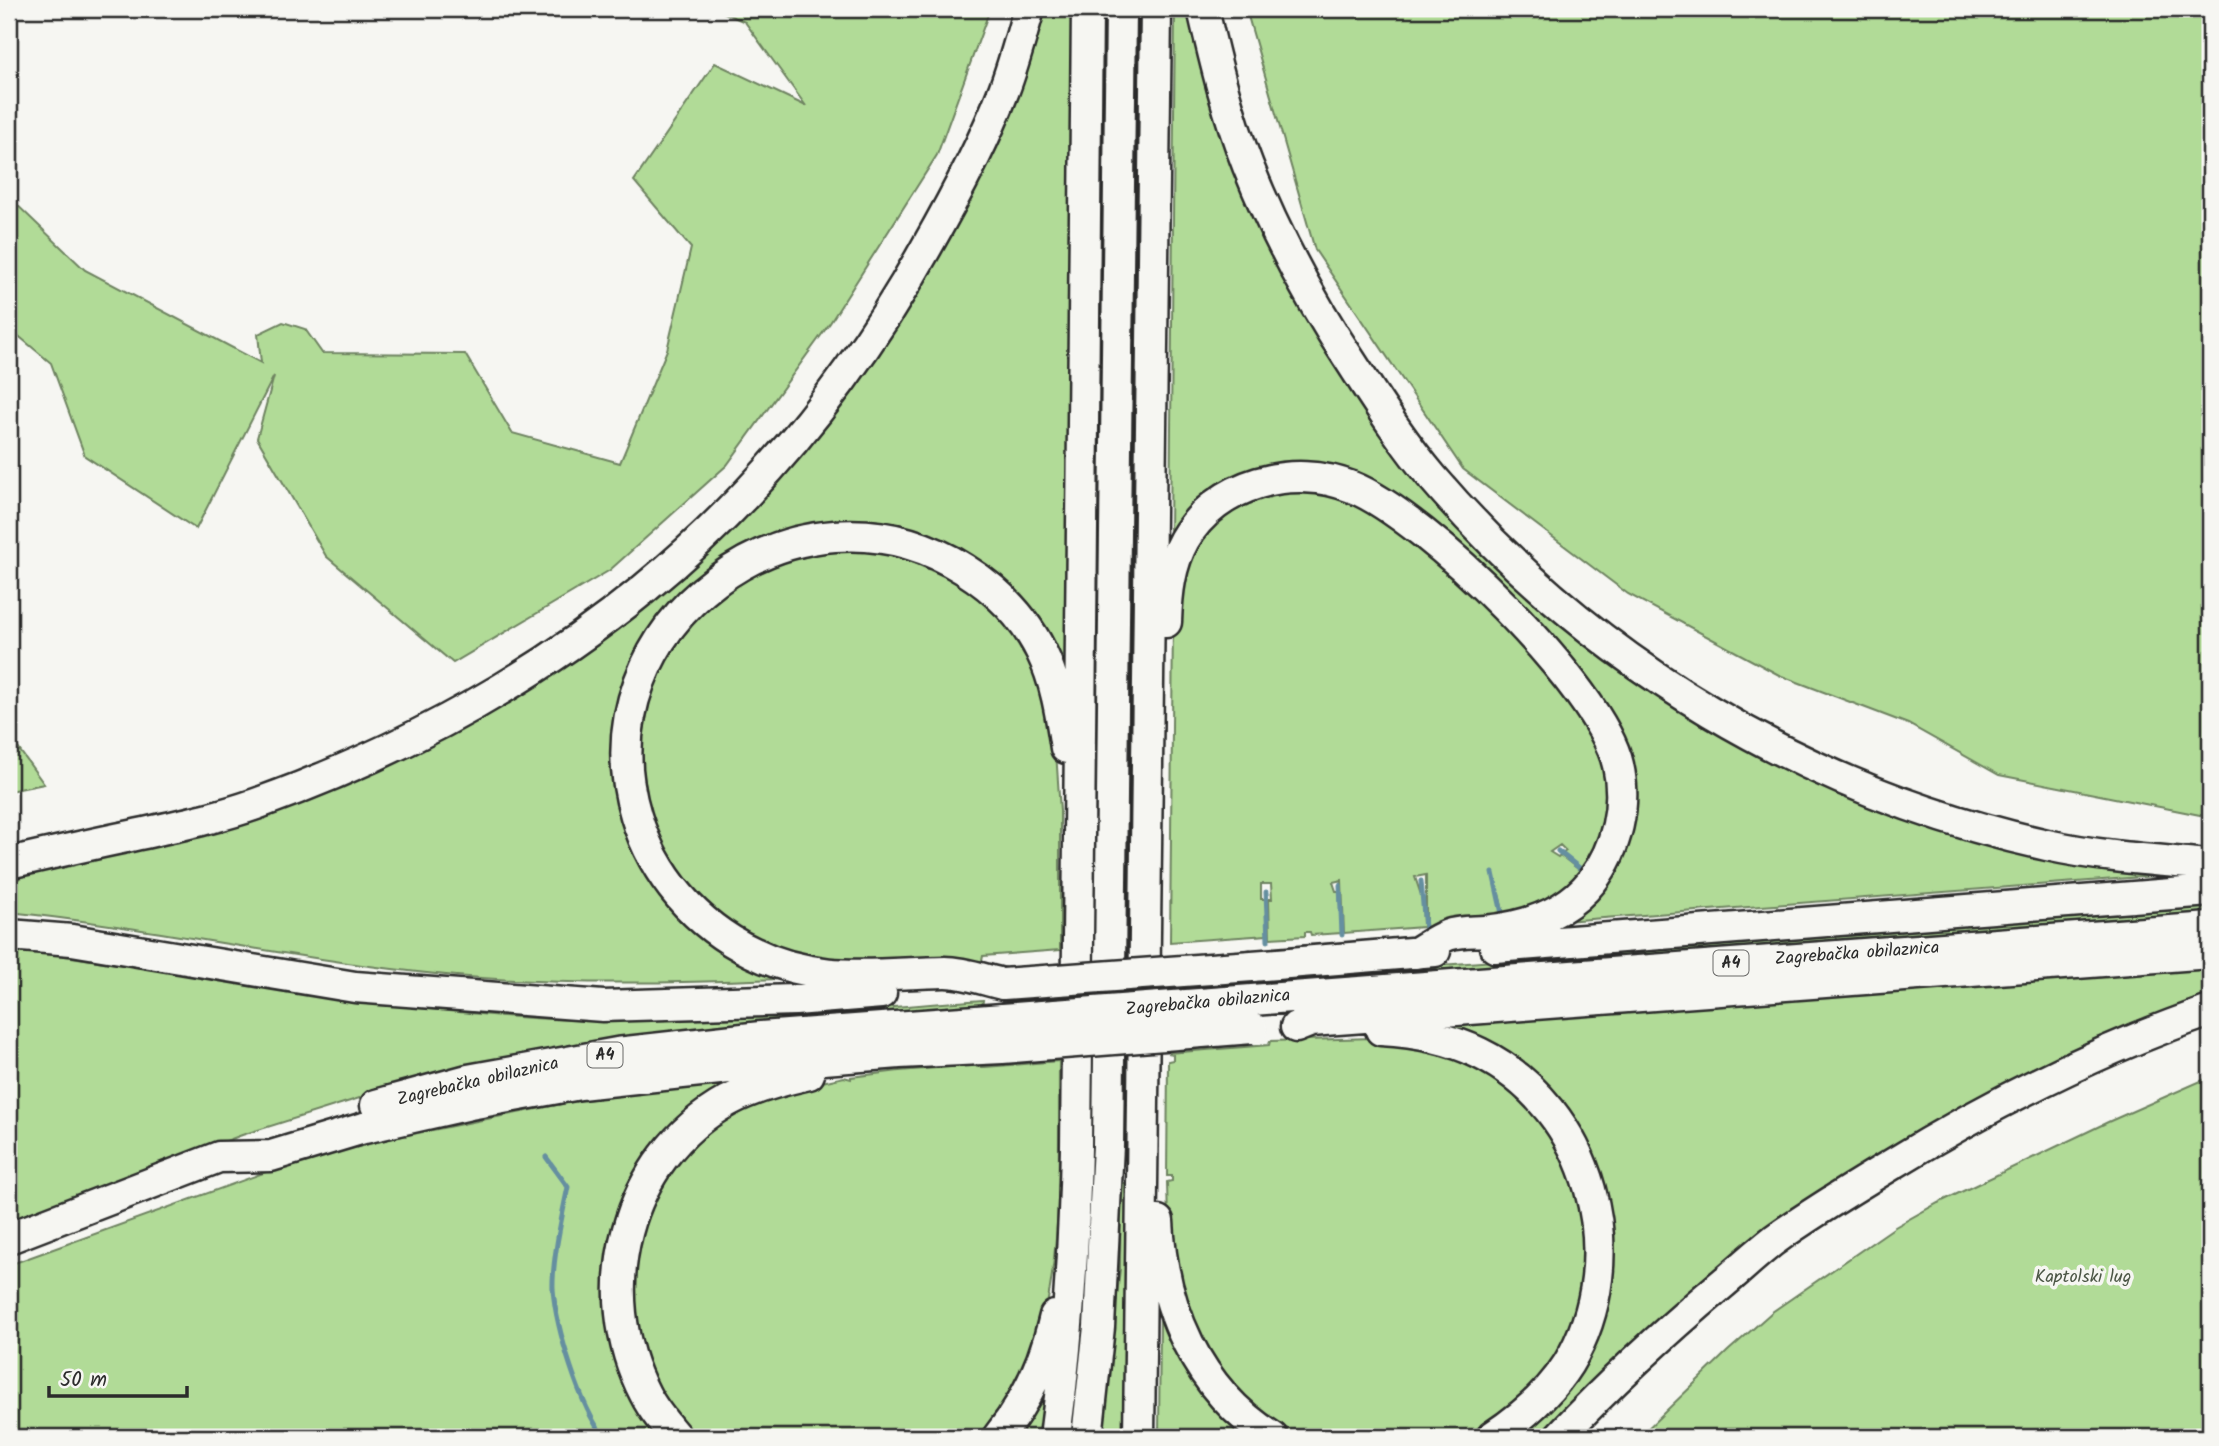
<svg xmlns="http://www.w3.org/2000/svg" width="2219" height="1446" font-family="Kalam,sans-serif">
<style>
.green{fill:#b1db97;stroke:#6e8361;stroke-width:2}
.lines{fill:none;stroke-linecap:round;stroke-linejoin:round}
.stream{stroke:#658fa0;stroke-width:5}
.highway-casing{stroke:#2b2b2b;stroke-width:35}
.highway{stroke:#f6f6f2;stroke-width:30}
.highway-bridge-casing{stroke:#2b2b2b;stroke-width:35;stroke-linecap:butt}
.highway-bridge{stroke:#f6f6f2;stroke-width:30}
.labels{text-anchor:middle;dominant-baseline:central;stroke-width:7;stroke-linejoin:round;paint-order:stroke}
.shield{fill:#f6f6f2;stroke:#686867;stroke-width:2}
.shield-label{font-size:16px;font-weight:bold;fill:#2b2b2b}
.street-label{font-size:18px;fill:#2b2b2b;stroke:#f6f6f2}
.park-label{font-size:18px;fill:#4c5746;stroke:#f6f6f2}
</style>
<rect width="100%" height="100%" fill="#f6f6f2"/>
<filter id="ink" filterUnits="userSpaceOnUse"><feTurbulence type="fractalNoise" baseFrequency=".0143" numOctaves="2"/><feDisplacementMap in="SourceGraphic" scale="14" xChannelSelector="R" yChannelSelector="G"/><feConvolveMatrix kernelMatrix="1 2 1 2 8 2 1 2 1" color-interpolation-filters="sRGB"/></filter>
<g filter="url(#ink)">
<path class="green" d="M716,9H990L937,155L830,323L727,465L610,570L453,663L326,556L257,438L274,376L196,529L85,456L51,363L9,328V197L85,270L261,363L258,334L283,322L305,329L322,353L465,354L512,433L620,463L667,350L691,248L634,181L715,63L806,106L745,22Z
M1041,9H1076L1066,678L1020,600L847,523L816,525L776,535L748,545L712,567L664,614L625,823L778,976V979C684,983 590,985 497,979C333,969 172,929 9,912V871L473,719L804,448Z
M1175,9H1191L1200,49L1411,465L1778,762L2168,875L1564,921L1615,867L1600,699L1331,465L1170,535Z
M1246,9H2210V817L1999,775L1908,724L1779,675L1628,594L1463,469L1315,250Z
M1324,489L1382,515L1466,586L1550,673L1605,758L1610,810L1586,872L1562,854L1566,851L1560,845L1550,852L1558,857L1560,855L1583,873L1563,894L1505,919L1499,894L1503,919L1426,927V875L1415,877L1422,898L1423,927L1344,933L1342,880L1333,882L1336,891H1339L1342,933L1311,935L1310,932H1305V936L1270,938L1269,899H1272L1271,884H1261V899H1266L1267,935L1170,942L1173,621L1179,578L1210,525L1253,495Z
M848,547L892,553L971,588L1000,616L1022,643L1038,673L1055,737L1060,811V950L983,956L982,961L918,965L823,961L778,949L743,933L712,911L684,882L666,855L652,826L640,751L654,679L668,651L708,603L765,566Z
M9,739L15,744L44,784L9,791Z
M2210,907V914L1270,985L1269,978Z
M9,948C184,972 357,1007 533,1018C683,1027 834,1011 983,1000L982,1008L366,1096L242,1135L9,1222Z
M2210,966V998L2071,1055L1606,1372L1543,1437H1512L1552,1402L1611,1227L1599,1171L1567,1113L1532,1074L1499,1048L1445,1024Z
M1374,1038L1449,1052L1506,1082L1544,1120L1580,1187L1588,1270L1564,1346L1528,1394L1489,1424L1467,1437H1296L1270,1422L1231,1389L1186,1313L1168,1221L1167,1182L1172,1181V1176H1167L1168,1061L1173,1060V1054L1168,1053L1269,1045L1270,1041Z
M1059,1061C1058,1154 1065,1265 1034,1352C1026,1376 1002,1408 988,1430L980,1437H694L678,1421L658,1391L643,1359L631,1298L637,1239L665,1177L707,1130L736,1111L796,1088L844,1077L851,1079V1077L899,1071L975,1065L977,1067H985Z
M2210,1077V1437H1639L1728,1351L1772,1312L1895,1227L1938,1203L2108,1122Z
M747,1078L693,1109L664,1133L630,1181L609,1239L604,1303L616,1369L657,1437H9V1265L266,1172L333,1153L393,1138L571,1102Z
M1121,1183H1127L1125,1437H1101L1120,1269Z
M1160,1319L1172,1346L1191,1377L1252,1437H1159Z
M1045,1394L1043,1437H1014L1042,1398Z"/>
<g class="lines">
<path class="stream" d="M1558,851L1587,874
M1493,873L1503,918
M1421,881L1425,928
M1340,885L1342,935
M1266,892L1268,941
M546,1157L568,1187C562,1216 552,1261 553,1289C556,1328 580,1407 604,1437"/>
<defs>
<path id="highway" d="M1203,9C1215,62 1228,115 1248,166C1276,237 1313,305 1355,368C1379,405 1404,444 1433,478C1592,664 1809,792 2047,845C2101,857 2156,860 2210,865
M1166,622C1167,593 1170,565 1184,540C1217,483 1293,463 1352,487C1425,516 1601,688 1618,765C1627,805 1617,848 1592,881C1566,914 1526,927 1485,931C1474,932 1459,931 1448,935C1437,939 1426,947 1416,953
M9,863C48,854 87,845 126,837C170,827 214,819 256,804C550,698 773,522 926,248C955,197 983,145 1004,90C1014,64 1021,36 1029,9
M9,935L72,940L355,987L603,1006L795,1000L881,993
M1495,947L2210,891
M1252,966L1435,951
M1003,984C985,980 964,972 945,972C877,973 818,985 752,952C696,925 654,876 636,816C578,625 798,463 964,569C996,589 1024,617 1041,651C1056,681 1061,715 1066,748
M1252,1000L2210,928
M1296,1027L1311,1021L2210,953
M1381,1030C1415,1032 1449,1038 1479,1053C1592,1108 1632,1258 1568,1364C1549,1394 1521,1418 1492,1437
M376,1105L468,1080L617,1053L761,1037L1003,1019
M1158,1221C1162,1307 1197,1390 1272,1437
M9,1238L219,1157L271,1156L364,1128L470,1104L580,1084L786,1062L899,1053L1002,1048
M676,1437C665,1424 653,1410 645,1394C592,1292 624,1158 728,1101C752,1088 782,1080 809,1074
M998,1437C1027,1401 1045,1361 1055,1316
M1055,1437C1068,1341 1074,1245 1076,1148L1087,9
M1087,1437L1099,1327L1108,1145L1121,9
M1139,1437L1156,9
M1559,1437C1610,1383 1664,1333 1721,1285C1739,1270 1756,1254 1774,1240C1810,1214 1848,1191 1886,1168C1989,1105 2096,1050 2210,1011"/>
</defs>
<use href="#highway" class="highway-casing"/>
<use href="#highway" class="highway"/>
<defs>
<path id="highway-bridge" d="M1003,984L1252,966
M1003,1019L1252,1000
M1002,1048L1252,1028"/>
</defs>
<use href="#highway-bridge" class="highway-bridge-casing"/>
<use href="#highway-bridge" class="highway-bridge"/>
</g>
</g>
<g class="labels">
<g class="shield">
<rect x="1713.5" y="950.5" width="35" height="25" rx="5"/>
<rect x="587.5" y="1042.5" width="35" height="25" rx="5"/>
</g>
<g class="shield-label">
<text x="1731" y="963">A4</text>
<text x="605" y="1055">A4</text>
</g>
<g class="street-label">
<text transform="translate(1857 954) rotate(-4)">Zagrebačka obilaznica</text>
<text transform="translate(1208 1003) rotate(-5)">Zagrebačka obilaznica</text>
<text transform="translate(478 1082) rotate(-13)">Zagrebačka obilaznica</text>
</g>
<g class="park-label">
<text x="2083" y="1277">Kaptolski lug</text>
</g>
</g>
<rect width="2219" height="1446" fill="none" stroke="#f6f6f2" stroke-width="35"/>
<rect x="18" y="18" width="2184" height="1411" fill="none" stroke="#2b2b2b" stroke-width="2.5" filter="url(#ink)"/>
<path d="M49 1386v10h138v-10" fill="none" stroke="#2b2b2b" stroke-width="3.5"/>
<text x="60" y="1386" font-size="21" fill="#2b2b2b" stroke="#f6f6f2" stroke-width="5" paint-order="stroke">50 m</text>
</svg>
